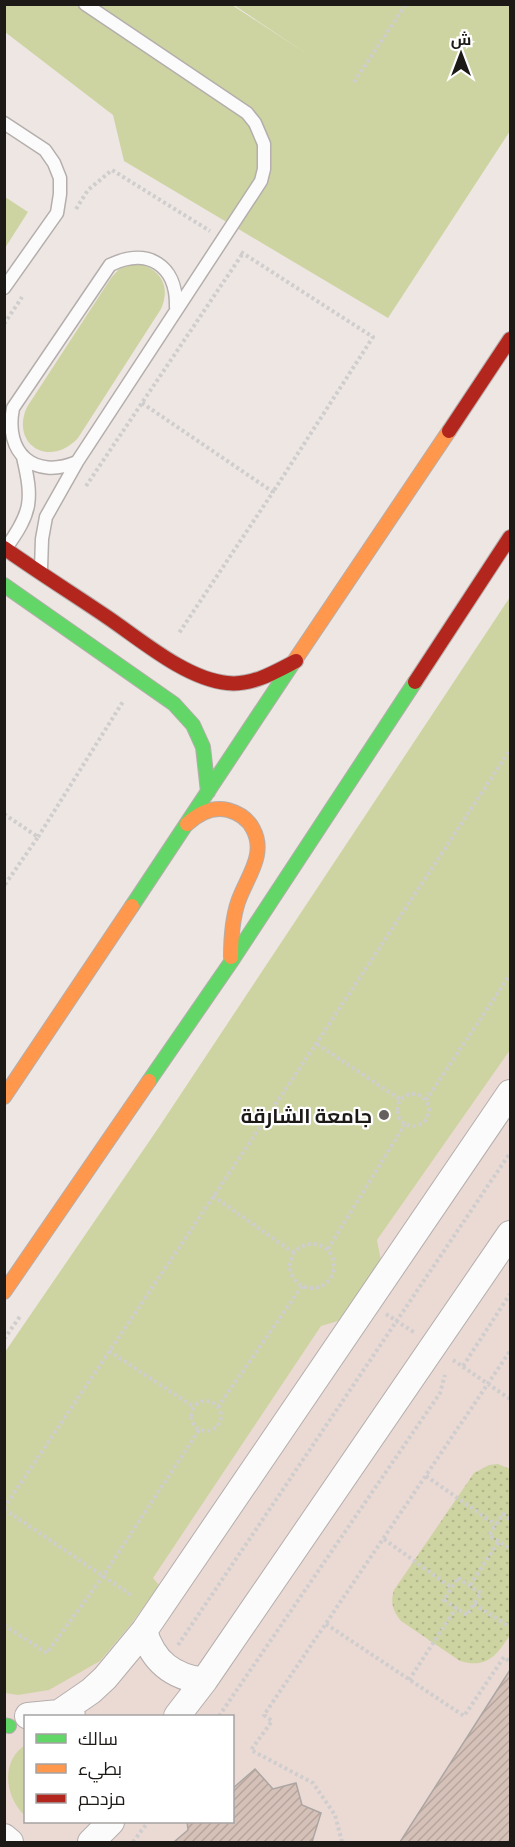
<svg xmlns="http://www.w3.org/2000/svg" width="515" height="1847" font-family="'Exo 2',Cairo,sans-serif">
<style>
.education{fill:#ebdad4;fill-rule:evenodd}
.green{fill:#ced4a1}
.garden{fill:url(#garden-dots)}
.building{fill:url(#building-hatch);stroke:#aba6a3;stroke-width:1.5}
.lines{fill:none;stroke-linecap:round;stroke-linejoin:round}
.lane-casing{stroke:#b4aeac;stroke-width:15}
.street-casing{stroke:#b4aeac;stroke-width:28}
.fast-casing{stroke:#b4aeac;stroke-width:16}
.slow-casing{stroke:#b4aeac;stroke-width:16}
.jam-casing{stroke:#b4aeac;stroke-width:16}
.path{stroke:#cfcdcd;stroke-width:4;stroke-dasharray:3 3;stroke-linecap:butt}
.lane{stroke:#fcfbfb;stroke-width:12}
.street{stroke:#fcfbfb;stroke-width:26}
.fast{stroke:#63d668;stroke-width:14}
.slow{stroke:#ff974d;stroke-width:14}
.jam{stroke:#b3261e;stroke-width:14}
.poi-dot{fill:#66615e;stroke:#fff;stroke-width:2}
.labels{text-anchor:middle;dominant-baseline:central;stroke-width:4.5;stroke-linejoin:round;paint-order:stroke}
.poi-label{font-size:20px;font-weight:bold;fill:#1d1917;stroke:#fff;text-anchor:end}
</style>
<defs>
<pattern id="garden-dots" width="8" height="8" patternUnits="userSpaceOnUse" patternTransform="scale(1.5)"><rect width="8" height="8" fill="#ced4a1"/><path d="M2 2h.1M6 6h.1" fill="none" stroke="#b0b58a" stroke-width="1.8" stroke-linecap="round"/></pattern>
<pattern id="building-hatch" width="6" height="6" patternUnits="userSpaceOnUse" patternTransform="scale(1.5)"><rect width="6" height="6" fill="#d6c1b8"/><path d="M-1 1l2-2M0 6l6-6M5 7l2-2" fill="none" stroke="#b7a59d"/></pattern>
</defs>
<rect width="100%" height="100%" fill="#ede6e3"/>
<path class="education" d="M510,736V1842H5V1494ZM26,1716H232V1822H26Z"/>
<path class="green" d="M4,5H232L304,52L234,5H510V131L388,318L124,161L113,115L5,32Z
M5,197L28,212L5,248Z
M138,263C161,270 171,286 161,309L78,438C49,469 10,444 27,407L111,278L119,269Z
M510,597V1050L377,1240L381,1261L338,1321L321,1326L153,1578L159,1585L132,1623L100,1661L49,1690L18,1695L5,1693V1352L159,1127Z
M25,1745V1816C5,1797 0,1762 25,1745Z"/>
<path class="garden" d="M498,1464L510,1469V1635C497,1655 487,1669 460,1661L401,1621C393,1611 390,1603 394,1590L474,1473L489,1465Z"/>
<path class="building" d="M510,1670V1842H400Z
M255,1769L273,1789L296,1783L302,1805L321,1813L312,1842H174L188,1830L187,1821H232V1789Z"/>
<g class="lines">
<defs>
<path id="lane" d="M85,4L247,113L255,123L264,144V169L261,181L77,462C34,480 4,453 13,408L110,265C148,247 177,265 176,307
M4,123L45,150L54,163L60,178V194L57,213L4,288
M6,548C32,512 33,500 23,457
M41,569L42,539L46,517L77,462"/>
<path id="street" d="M144,1631C153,1662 173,1677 204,1681
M59,1713L91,1691L105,1678L144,1631L510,1093
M28,1716L59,1713L72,1716
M177,1716L204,1681L510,1234
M4,1837L10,1842
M91,1842L111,1822"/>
<path id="fast" d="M4,585L174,704L193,725L203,747L208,792
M132,906L293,663
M149,1081L231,962L415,682
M4,1725L9,1726"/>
<path id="slow" d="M293,663L449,431
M187,824C199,813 212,806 228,810C239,813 248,819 253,829C267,855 246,878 238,902C232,920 231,939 231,957
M4,1097L132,906
M4,1292L149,1081"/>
<path id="jam" d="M449,431L510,339
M4,548C38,572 73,594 107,617C141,640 186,679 227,683C252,686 275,672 296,661
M415,682L510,537"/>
</defs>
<use href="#lane" class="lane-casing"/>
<use href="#street" class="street-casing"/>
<use href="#fast" class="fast-casing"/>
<use href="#slow" class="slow-casing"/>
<use href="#jam" class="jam-casing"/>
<path class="path" d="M354,82L406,4
M76,209L88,190L112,170L210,231
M241,252L373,337L273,492
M4,324L22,297
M142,403L273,492L179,633
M86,486L243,253
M4,814L38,837L4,886
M38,837L124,700
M317,1044L401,1100
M397 1110a16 16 0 1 1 32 0a16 16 0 1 1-32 0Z
M426,1100L510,975
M213,1196L294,1253
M290 1266a22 22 0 1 1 44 0a22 22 0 1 1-44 0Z
M328,1249L405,1124
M386,1314L415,1333
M4,1339L21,1315
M109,1351L194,1407
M453,1360L510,1399
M463,1366L510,1294
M191 1416a15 15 0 1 1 30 0a15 15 0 1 1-30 0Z
M218,1407L302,1286
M426,1476L496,1525
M4,1508L316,1044L510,750
M4,1509L131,1595
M510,1519L503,1514L489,1535L510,1549
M384,1539L452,1588
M458,1578L481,1593L467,1615L444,1600Z
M470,1585L499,1541
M474,1604L510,1627
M326,1624L464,1716L504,1657L510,1662
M4,1625L47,1653L103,1576L199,1430
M178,1645L510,1153
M409,1680L456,1608
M219,1716L440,1393L445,1375
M133,1842L148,1822
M342,1842L335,1815L313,1783L251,1750L272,1721L264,1715L510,1351"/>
<use href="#lane" class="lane"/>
<use href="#street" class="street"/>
<use href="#fast" class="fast"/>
<use href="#slow" class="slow"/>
<use href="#jam" class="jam"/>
</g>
<circle class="poi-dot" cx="384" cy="1115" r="6"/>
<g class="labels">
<g class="poi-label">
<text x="372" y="1115">جامعة الشارقة</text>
</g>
</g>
<rect width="515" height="1847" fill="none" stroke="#1d1917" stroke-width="12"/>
<rect x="24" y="1715" width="210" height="108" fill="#ffffff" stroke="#a5a3a2" stroke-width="1.5"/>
<rect x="36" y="1734" width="30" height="9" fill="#63d668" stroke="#a5a3a2" stroke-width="1.5"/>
<text x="78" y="1745" font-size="18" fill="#1d1917">سالك</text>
<rect x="36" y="1764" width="30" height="9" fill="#ff974d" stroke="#a5a3a2" stroke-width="1.5"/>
<text x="78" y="1775" font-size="18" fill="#1d1917">بطيء</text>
<rect x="36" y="1794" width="30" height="9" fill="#b3261e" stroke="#a5a3a2" stroke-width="1.5"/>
<text x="78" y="1805" font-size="18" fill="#1d1917">مزدحم</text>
<g transform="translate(461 54)" stroke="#ffffff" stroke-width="4.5" paint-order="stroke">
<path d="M0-4.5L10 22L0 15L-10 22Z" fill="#1d1917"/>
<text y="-9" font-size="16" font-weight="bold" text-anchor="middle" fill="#1d1917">ش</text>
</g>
</svg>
